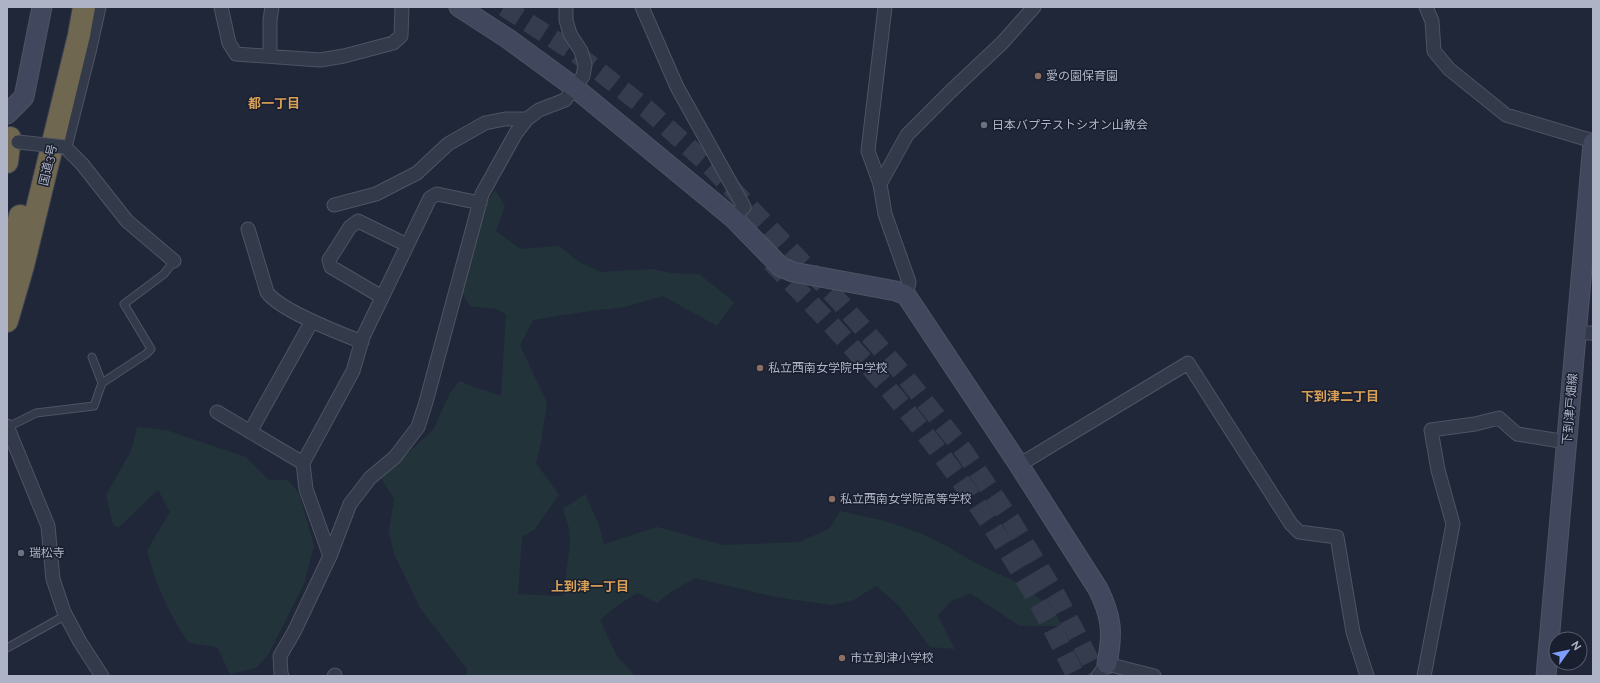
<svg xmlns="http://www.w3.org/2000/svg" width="1600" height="683" font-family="Raleway,'Noto Sans JP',sans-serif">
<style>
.green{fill:#22343a}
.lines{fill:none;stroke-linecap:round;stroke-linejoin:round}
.secondary-tunnel{stroke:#353c4e;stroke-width:19;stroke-dasharray:19 10;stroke-linecap:butt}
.lane-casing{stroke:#4e5464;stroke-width:9}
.street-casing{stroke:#4e5464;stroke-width:15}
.secondary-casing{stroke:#4e5464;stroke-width:21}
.highway-casing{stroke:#3b4151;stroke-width:24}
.lane{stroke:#333a49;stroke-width:7}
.street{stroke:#333a49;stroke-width:13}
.secondary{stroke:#41485d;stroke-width:19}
.highway{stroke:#706750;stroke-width:22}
.street-bridge-casing{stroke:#4e5464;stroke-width:15;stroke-linecap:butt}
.street-bridge{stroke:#333a49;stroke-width:13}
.education-dot{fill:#8d6e63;stroke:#191f2e;stroke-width:1.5}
.worship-dot{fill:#6b7280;stroke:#191f2e;stroke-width:1.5}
.labels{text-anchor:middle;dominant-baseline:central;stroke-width:3;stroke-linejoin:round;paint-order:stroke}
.poi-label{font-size:12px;fill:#aeb4c6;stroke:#191f2e;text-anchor:start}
.street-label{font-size:12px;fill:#aeb4c6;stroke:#191f2e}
.neighbourhood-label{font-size:13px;font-weight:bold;fill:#d89f57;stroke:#191f2e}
</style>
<rect width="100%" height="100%" fill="#202739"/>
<path class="green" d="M495,190L505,206L496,231L520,249L559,246L579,262L601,272L651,269L672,273L699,274L734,302L717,326L663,296L625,307L576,313L533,320L520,345L547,403L541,443L536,463L559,495L534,530L522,537L518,594L563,596L570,544L569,528L563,509L585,494L599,525L604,544L657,527L723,545L800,542L830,528L840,511L885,521L923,534L945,545L975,563L1014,581L1053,608L1062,626H1020L970,593L950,602L938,616L955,649L930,647L899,606L876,586L852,601L831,605L776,597L695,578L671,592L657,603L637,593L614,608L600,620L617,656L635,676H466L467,669L420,608L394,554L389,532L394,499L381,478L433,430L450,393L459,381L477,388L501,396L506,314L496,309L470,306L462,293L484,206Z
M137,427L166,430L246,457L269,480H288L299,493L314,546L304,584L268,655L256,668L230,674L217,647L189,643C168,612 156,586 147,550L170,512L158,490L119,527L113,525L106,495L131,451Z"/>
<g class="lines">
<path class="secondary-tunnel" d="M504,7L577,54L648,110L713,169L838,300L903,374L963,450L1012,522L1059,600L1098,676
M771,262C834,326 895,392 948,464C983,511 1015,561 1043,611C1055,633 1065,655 1076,676"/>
<defs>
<path id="lane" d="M102,383L146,354L151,349L124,304L164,274L174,261
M8,427L36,413L94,406L102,383L92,357
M7,648L66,615"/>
<path id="street" d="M99,7L89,52L65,147L82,164L127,221L174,261
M221,7L229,43L236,54L320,60L344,56L393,43L401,36L402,7
M642,7L677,87L744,207L733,218
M885,7L868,151L880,184L885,214L909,282L906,295
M1426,7L1432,21L1434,51L1449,69L1506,115L1593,141
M270,56V20L272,7
M880,184L907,135L951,91L1002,43L1034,7
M334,205L376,194L417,173L448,144L485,123L505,119H527
M248,229L267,292C279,310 339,333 362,342
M382,297L331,267L329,260L350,227L358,221L407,245
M1576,333H1593
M217,412L303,463
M7,426L48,526L53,579L64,612L80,642L102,676
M250,432L312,321
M1019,465L1188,363L1291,524L1299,532L1337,537L1353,632L1367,676
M330,556L306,489L303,463L353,371L363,337L430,198L437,194L480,203
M282,676L281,674L280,656L294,632L330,556L350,504L370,478L395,457L418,427L426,402L482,194L516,133L527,119L539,110L565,100L583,76L585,65L581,51L570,34L566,20V7
M334,676L335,675
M1098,676L1107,664L1154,676
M1424,676L1453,524L1438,470L1431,430L1475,424L1499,418L1517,434L1567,442"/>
<path id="secondary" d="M459,7L507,38L574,87L733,218L781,267L793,272L896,291L906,295L1019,465L1098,589C1112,617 1113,633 1107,664
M7,114L24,97L42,7
M1546,676L1593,143"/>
<path id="highway" d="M7,162L10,138
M7,267L20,216
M7,321L23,266L79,35L84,7"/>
</defs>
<use href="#lane" class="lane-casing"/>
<use href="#street" class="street-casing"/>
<use href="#secondary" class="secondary-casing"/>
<use href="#highway" class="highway-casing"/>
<use href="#lane" class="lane"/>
<use href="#street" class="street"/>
<use href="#secondary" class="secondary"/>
<use href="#highway" class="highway"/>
<defs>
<path id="street-bridge" d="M18,142L65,147"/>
</defs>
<use href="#street-bridge" class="street-bridge-casing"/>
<use href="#street-bridge" class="street-bridge"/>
</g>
<g class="education-dot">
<circle cx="1038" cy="76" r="4"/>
<circle cx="760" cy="368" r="4"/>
<circle cx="832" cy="499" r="4"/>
<circle cx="842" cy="658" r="4"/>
</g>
<g class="worship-dot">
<circle cx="984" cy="125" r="4"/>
<circle cx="21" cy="553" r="4"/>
</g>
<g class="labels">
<g class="poi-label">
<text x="1046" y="76">愛の園保育園</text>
<text x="992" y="125">日本バプテストシオン山教会</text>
<text x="768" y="368">私立西南女学院中学校</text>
<text x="840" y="499">私立西南女学院高等学校</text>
<text x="29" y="553">瑞松寺</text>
<text x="850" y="658">市立到津小学校</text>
</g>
<g class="street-label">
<text transform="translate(48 165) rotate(-77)">国道3号</text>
<text transform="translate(1570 409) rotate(-85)">下到津戸畑線</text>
</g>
<g class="neighbourhood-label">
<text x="274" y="103">都一丁目</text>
<text x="1340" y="396">下到津二丁目</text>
<text x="590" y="586">上到津一丁目</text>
</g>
</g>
<rect width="1600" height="683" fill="none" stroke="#aeb4c6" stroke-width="16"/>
<g transform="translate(1568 651) rotate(57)"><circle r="19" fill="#191f2e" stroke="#555b6b"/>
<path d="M0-3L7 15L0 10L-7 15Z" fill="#7d9efc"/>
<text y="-6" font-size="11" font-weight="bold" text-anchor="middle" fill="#aeb4c6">N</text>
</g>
</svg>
